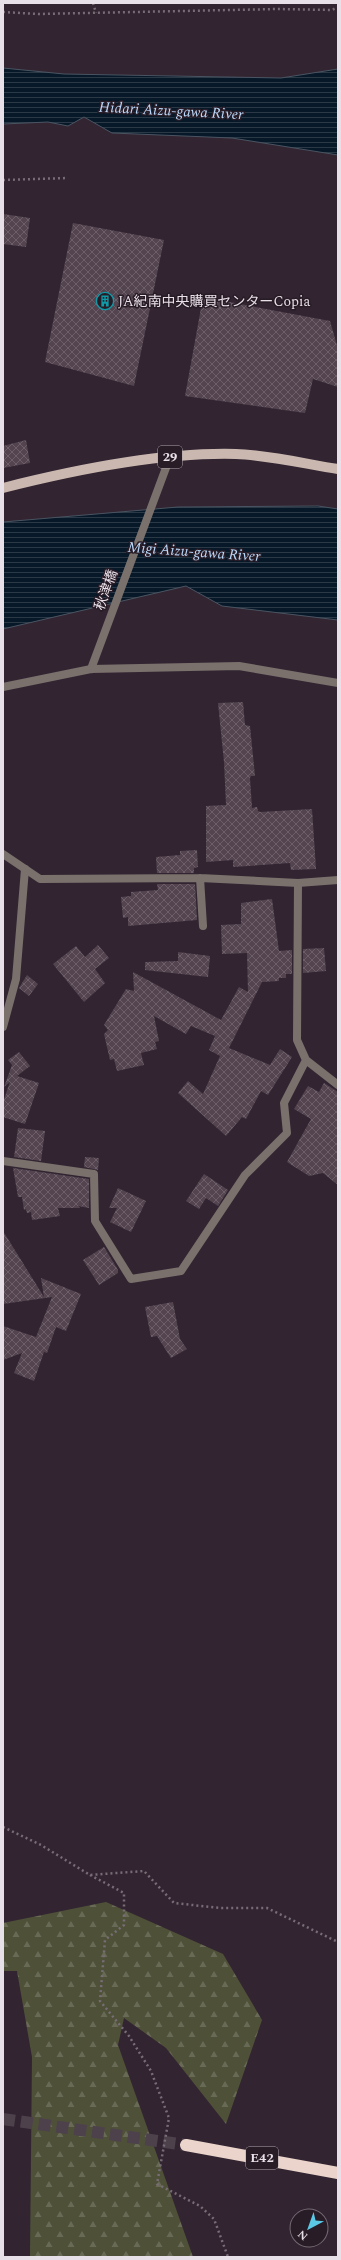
<svg xmlns="http://www.w3.org/2000/svg" width="341" height="2260" font-family="Spectral,'Noto Sans JP',serif">
<style>
.forest{fill:url(#forest-firs)}
.water{fill:url(#water-rules);stroke:#4a5462}
.building{fill:url(#building-cross-hatch)}
.lines{fill:none;stroke-linecap:round;stroke-linejoin:round}
.motorway-tunnel{stroke:#4d414c;stroke-width:12;stroke-dasharray:12 6;stroke-linecap:butt}
.path{stroke:#786d77;stroke-width:2.5;stroke-dasharray:2 3;stroke-linecap:butt}
.service{stroke:#7a716d;stroke-width:8}
.minor{stroke:#7a716d;stroke-width:8}
.tertiary{stroke:#7a716d;stroke-width:8}
.primary{stroke:#cab8b0;stroke-width:10}
.motorway{stroke:#ead4cb;stroke-width:12}
.labels{text-anchor:middle;dominant-baseline:central;stroke-width:3;stroke-linejoin:round;paint-order:stroke}
.shield{fill:#281c27;stroke:#aea5ae;stroke-width:1}
.shield-label{font-size:13px;font-weight:bold;fill:#e8e0e8}
.poi-label{font-size:14px;fill:#e8e0e8;stroke:#281c27;text-anchor:start}
.street-label{font-size:14px;fill:#e8e0e8;stroke:#281c27}
.water-label{font-size:15px;font-style:italic;fill:#bad9fa;stroke:#281c27}
</style>
<defs>
<pattern id="forest-firs" width="22" height="20" patternUnits="userSpaceOnUse"><rect width="22" height="20" fill="#4e5138"/><path d="M5 1l3.5 6h-7zM16 11l3.5 6h-7z" fill="#686a55"/></pattern>
<pattern id="water-rules" width="6" height="5" patternUnits="userSpaceOnUse"><rect width="6" height="5" fill="#071828"/><path d="M0 2.5h6" fill="none" stroke="#2b3947"/></pattern>
<pattern id="building-cross-hatch" width="8" height="8" patternUnits="userSpaceOnUse"><rect width="8" height="8" fill="#534450"/><path d="M0 0l8 8M0 8l8-8" fill="none" stroke="#6c5f69"/></pattern>
</defs>
<rect width="100%" height="100%" fill="#322531"/>
<path class="forest" d="M106,1902L223,1954L262,2020L226,2124L166,2048L124,2018L118,2045L193,2257H30L32,2057L17,1971H3V1923Z"/>
<path class="water" d="M3,68L64,74L281,78L338,69V155L232,138L112,133L84,117L68,126L48,122L3,124Z
M318,506L338,509V620L222,606L186,586L3,629V522L178,507Z"/>
<path class="building" d="M3,214L30,218L26,247L3,244Z
M73,223L164,240L134,386L45,362Z
M203,297L330,321L338,349V387L313,379L305,413L185,396Z
M26,440L30,463L3,468V446Z
M243,702L245,725L250,726L255,776H251L250,778L252,808L257,807L258,811L260,812L312,809L316,869L291,870L290,863L233,867V860L206,862V806L226,805L224,762L218,703Z
M197,850L198,867L194,868V873H157L156,857L180,855V851Z
M157,884H195L197,920L128,926V917L123,918L121,897L131,896V892L158,890Z
M272,899L279,951L292,950V974H286V978H279V981L262,982L229,1048L270,1065L280,1049L292,1057L268,1095L261,1091L246,1119L242,1117L226,1136L178,1093L188,1081L203,1094L220,1056L209,1050L215,1036L191,1026L186,1034L154,1016L159,1041L155,1042L157,1049L141,1053L144,1065L117,1071L114,1059L110,1060L104,1034L108,1030L104,1025L126,989L134,991L133,972L221,1020L239,987L248,992L247,953L222,954L221,925L241,924V903Z
M98,945L109,958L95,969L105,983L84,1002L53,964L76,946L85,957Z
M324,948L326,971L303,973V949Z
M178,952L210,956L208,977L145,970V962L178,961Z
M27,975L38,984L29,996L19,988Z
M19,1052L30,1066L17,1076L39,1083L25,1124L3,1117V1102L10,1082L4,1087L12,1065L8,1060Z
M324,1083L338,1092V1185L323,1173L309,1176L287,1162L311,1119L294,1109L308,1086L319,1092Z
M18,1128L45,1131L41,1161L14,1157Z
M85,1157L99,1158L98,1170L84,1167Z
M13,1168L89,1179V1208L78,1206L80,1208H58L60,1216L32,1220L31,1212L27,1213L26,1209L24,1210L22,1197H18Z
M204,1174L228,1190L218,1206L206,1198L199,1209L186,1201Z
M118,1188L146,1201L131,1232L110,1222L117,1208H109Z
M3,1231L44,1297L41,1278L81,1294L66,1331L56,1327L47,1353L44,1352L34,1381L14,1373L22,1353L3,1360V1326L36,1337L52,1297L3,1304Z
M104,1247L118,1270V1273L99,1285L83,1260Z
M173,1302L180,1339L187,1349L171,1358L157,1336L151,1337L145,1307Z"/>
<g class="lines">
<path class="motorway-tunnel" d="M3,2119L186,2145"/>
<path class="path" d="M93,3L96,13
M3,12L38,14L278,9L332,10L338,7
M3,180L67,178
M3,1827L41,1845L90,1875L144,1871L174,1903L220,1908H267L338,1942
M90,1875L124,1893V1925L105,1940L100,2001L129,2036L151,2071L169,2118L157,2184L200,2206L214,2219L228,2257"/>
<path class="service" d="M3,1027L16,979L25,869
M306,1060L338,1085
M3,1161L94,1174L95,1221L131,1279L181,1271L245,1175L287,1133L284,1103L306,1060L297,1040L298,883"/>
<path class="minor" d="M91,669L170,457
M3,854L40,879L200,878L298,883L338,880
M200,878L203,926"/>
<path class="tertiary" d="M3,687L91,669L239,666L338,683"/>
<path class="primary" d="M3,488C74,470 163,452 236,454C268,455 306,464 338,469"/>
<path class="motorway" d="M186,2145L338,2173"/>
</g>
<defs>
<symbol id="building-ring" viewBox="-11 -11 22 22"><circle r="9.5" fill="#281c27" stroke="#0f9aa8" stroke-width="1.5"/><path d="M-4-6H4V6H1V3H-1V6H-4ZM-2.5-4.3h1.7v1.8h-1.7ZM.8-4.3h1.7v1.8H.8ZM-2.5-1h1.7V.8h-1.7ZM.8-1h1.7V.8H.8Z" fill="#0f9aa8"/></symbol>
</defs>
<g fill-rule="evenodd">
<use href="#building-ring" x="95" y="291" width="20" height="20"/>
</g>
<g class="labels">
<g class="shield">
<rect x="158" y="446" width="24" height="22" rx="3"/>
<rect x="246" y="2147" width="32" height="22" rx="3"/>
</g>
<g class="shield-label">
<text x="170" y="457">29</text>
<text x="262" y="2158">E42</text>
</g>
<g class="poi-label">
<text x="118" y="301">JA紀南中央購買センターCopia</text>
</g>
<g class="street-label">
<text transform="translate(106 590) rotate(-70)">秋津橋</text>
</g>
<g class="water-label">
<text transform="translate(171 111) rotate(3)">Hidari Aizu-gawa River</text>
<text transform="translate(194 552) rotate(4)">Migi Aizu-gawa River</text>
</g>
</g>
<rect width="341" height="2260" fill="none" stroke="#e8e0e8" stroke-width="8"/>
<g transform="translate(309 2228) rotate(221)"><circle r="19" fill="#281c27" stroke="#756a74"/>
<path d="M0-3L7 15L0 10L-7 15Z" fill="#5bc8e6"/>
<text y="-6" font-size="11" font-weight="bold" text-anchor="middle" fill="#e8e0e8">N</text>
</g>
</svg>
